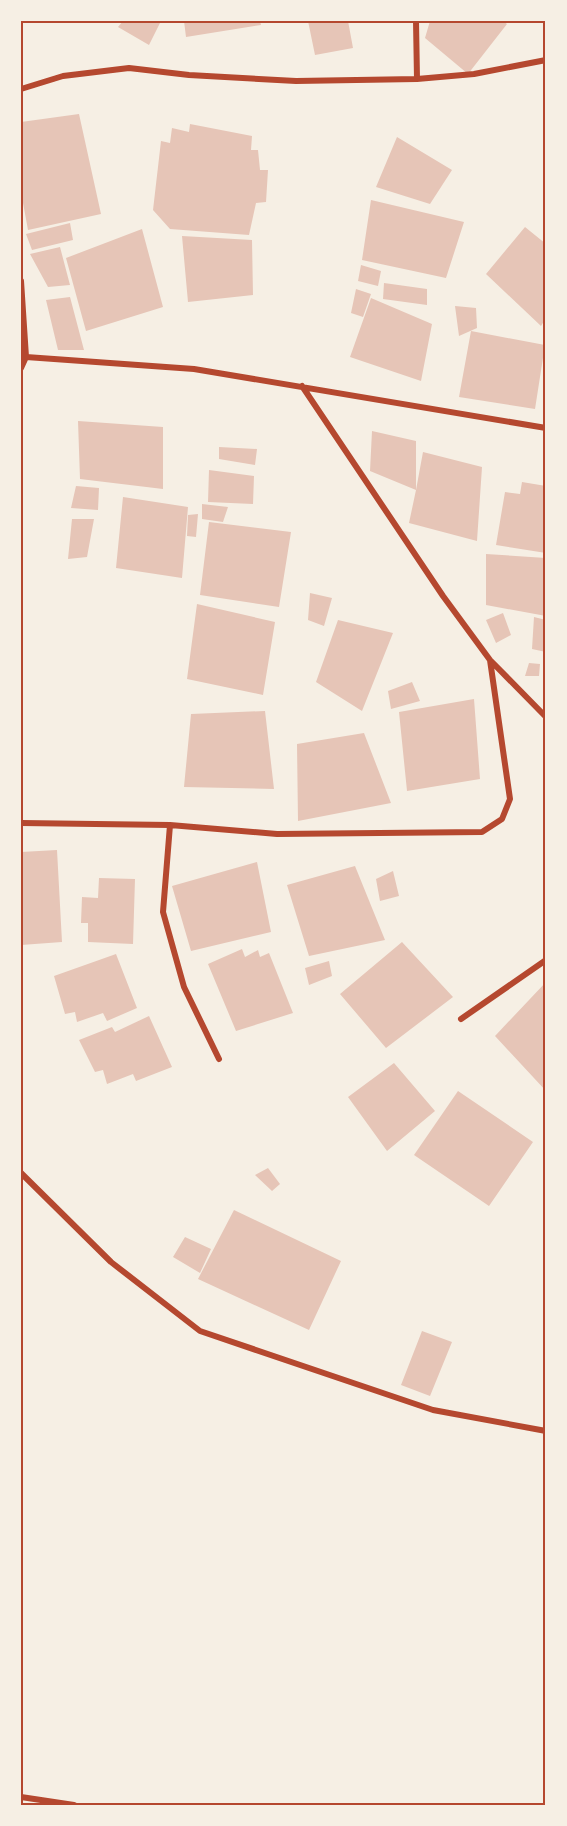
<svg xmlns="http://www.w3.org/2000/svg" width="567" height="1826" viewBox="0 0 567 1826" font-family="'Open Sans',sans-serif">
  <rect width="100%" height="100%" fill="#f6efe4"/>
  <!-- building -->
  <path fill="#e6c5b7" d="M 123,21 L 161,21 L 149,45 L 118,27 Z
    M 184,21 L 260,21 L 261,25 L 186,37 Z
    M 308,21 L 348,21 L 353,48 L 315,55 Z
    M 430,21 L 503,21 L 507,24 L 468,74 L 425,38 Z
    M 79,114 L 101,214 L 28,230 L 21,192 L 21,122 Z
    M 190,124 L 252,136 L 251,150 L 258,150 L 260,170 L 268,170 L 266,202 L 256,203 L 249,235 L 170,229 L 153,210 L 161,141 L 170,143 L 172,128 L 189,132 Z
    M 397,137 L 452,170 L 430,204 L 376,187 Z
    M 371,200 L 464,222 L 446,278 L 362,260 Z
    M 70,223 L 73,240 L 32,250 L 26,234 Z
    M 525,227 L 546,244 L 546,318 L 541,326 L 486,274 Z
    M 142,229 L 163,307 L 86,331 L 66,258 Z
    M 182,236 L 252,240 L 253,295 L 188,302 Z
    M 60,247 L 70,285 L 48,287 L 30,254 Z
    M 361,265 L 381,271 L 378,286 L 358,281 Z
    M 384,283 L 427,289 L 427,305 L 383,299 Z
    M 356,289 L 371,294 L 363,317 L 351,313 Z
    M 70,297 L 84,350 L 58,350 L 46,300 Z
    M 371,298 L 432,324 L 421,381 L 350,357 Z
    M 455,306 L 476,308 L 477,328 L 459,336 Z
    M 471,331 L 545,345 L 535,409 L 459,397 Z
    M 78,421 L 163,427 L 163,489 L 80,479 Z
    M 372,431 L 416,441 L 416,490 L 423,452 L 482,467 L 477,541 L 409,523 L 416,490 L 370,471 Z
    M 219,447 L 257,449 L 255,465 L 219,459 Z
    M 209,470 L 254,476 L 253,504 L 208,502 Z
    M 522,482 L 546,486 L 546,553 L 496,545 L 505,492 L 520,494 Z
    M 76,486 L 99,488 L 98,510 L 71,508 Z
    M 123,497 L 188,507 L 182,578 L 116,568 Z
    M 202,504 L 228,507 L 223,522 L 202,519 Z
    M 198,514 L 196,537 L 187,536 L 188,515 Z
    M 72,519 L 94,519 L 87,557 L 68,559 Z
    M 209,522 L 291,532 L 279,607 L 200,595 Z
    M 486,554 L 546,558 L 546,616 L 486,605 Z
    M 310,593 L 332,598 L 324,626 L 308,620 Z
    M 197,604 L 275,622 L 263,695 L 187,679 Z
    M 503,613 L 511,635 L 496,643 L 486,620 Z
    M 534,617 L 546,620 L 546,652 L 532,649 Z
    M 338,620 L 393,633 L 362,711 L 316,682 Z
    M 529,663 L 540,664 L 539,676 L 525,676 Z
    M 412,682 L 420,701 L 391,709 L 388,691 Z
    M 474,699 L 480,779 L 407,791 L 399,712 Z
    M 265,711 L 274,789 L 184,787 L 191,714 Z
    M 364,733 L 391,803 L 298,821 L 297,744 Z
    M 57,850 L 62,942 L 21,945 L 21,852 Z
    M 257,862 L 271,932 L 191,951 L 172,886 Z
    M 355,866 L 385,940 L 309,956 L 287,885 Z
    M 393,871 L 399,896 L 380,901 L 376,879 Z
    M 99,878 L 135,879 L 133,944 L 88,942 L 88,923 L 81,923 L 82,897 L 98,898 Z
    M 402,942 L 453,997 L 386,1048 L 340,994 Z
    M 242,949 L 245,957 L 258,950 L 260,957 L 269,953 L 293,1013 L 236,1031 L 208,964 Z
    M 116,954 L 137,1008 L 107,1021 L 103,1013 L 77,1022 L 75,1012 L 65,1014 L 54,976 Z
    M 329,961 L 332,976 L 309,985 L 305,968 Z
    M 546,982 L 546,1091 L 495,1036 Z
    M 149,1016 L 172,1067 L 136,1081 L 133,1074 L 107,1084 L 103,1070 L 95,1072 L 79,1040 L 112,1027 L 115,1032 Z
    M 394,1063 L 435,1111 L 387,1151 L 348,1097 Z
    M 458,1091 L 533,1142 L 489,1206 L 414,1155 Z
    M 268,1168 L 280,1184 L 272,1191 L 255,1175 Z
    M 234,1210 L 341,1261 L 309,1330 L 198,1279 Z
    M 185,1237 L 211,1249 L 200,1273 L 173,1257 Z
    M 422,1331 L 452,1342 L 430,1396 L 401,1385 Z"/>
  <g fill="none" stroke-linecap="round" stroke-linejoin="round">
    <!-- minor -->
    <path stroke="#b5482f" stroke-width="6" d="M 416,21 L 417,79
      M 21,89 L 63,76 L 129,68 L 189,75 L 296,81 L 417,79 L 474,74 L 546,60
      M 21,281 L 26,357 L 21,368
      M 26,357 L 194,369 L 546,428
      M 302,386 L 443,596 L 490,660 L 546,717
      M 21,823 L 170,825 L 277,834 L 482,832 L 502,819 L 510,799 L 490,660
      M 170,825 L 163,912 L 184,987 L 219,1059
      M 461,1019 L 546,960
      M 21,1173 L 111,1262 L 200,1331 L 433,1410 L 546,1431
      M 21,1797 L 74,1805"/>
  </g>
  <!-- border -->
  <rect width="567" height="1826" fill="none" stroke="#f6efe4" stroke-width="45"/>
  <rect x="22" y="22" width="522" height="1782" fill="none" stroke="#b5482f" stroke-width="2"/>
</svg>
